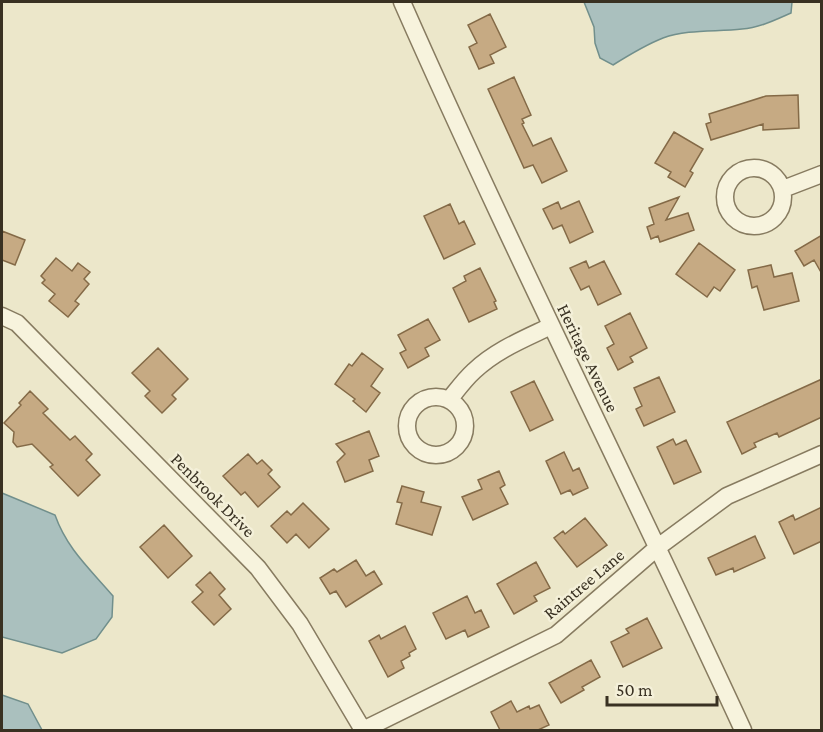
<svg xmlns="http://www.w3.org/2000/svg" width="823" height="732" viewBox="0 0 823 732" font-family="'Crimson Pro',serif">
  <rect width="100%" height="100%" fill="#ece7ca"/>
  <!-- water -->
  <path fill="#aac0be" stroke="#718f8c" stroke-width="1.5" d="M 584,2 L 792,2 L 791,13 C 775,20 759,28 742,29 C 716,32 688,29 663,38 C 645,45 629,55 613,65 L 600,58 L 595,43 L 594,27 Z
    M 2,493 L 55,515 C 67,549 90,569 113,596 L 112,617 L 96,639 L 62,653 L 2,637 Z
    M 2,695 L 28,704 L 42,730 L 2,730 Z"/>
  <!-- building -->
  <path fill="#c6aa83" stroke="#846a47" stroke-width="1.5" d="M 490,14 L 506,47 L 490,55 L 494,63 L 479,69 L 469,47 L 477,43 L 468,25 Z
    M 514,77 L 531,115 L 522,119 L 524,123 L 522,124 L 533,146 L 551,138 L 567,171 L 542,183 L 533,165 L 524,168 L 488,89 Z
    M 798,95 L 799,128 L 763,130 L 763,124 L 711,140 L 706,124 L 711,122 L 709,114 L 766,96 Z
    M 674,132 L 703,149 L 690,171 L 693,173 L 685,187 L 668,177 L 671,172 L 655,163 Z
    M 679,197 L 666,220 L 688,213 L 694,230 L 660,242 L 658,236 L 651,239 L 647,227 L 654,224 L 649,208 Z
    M 579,201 L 593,232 L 570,243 L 562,225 L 553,229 L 543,209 L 558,202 L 561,209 Z
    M 450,204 L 459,224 L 464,221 L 475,244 L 444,259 L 424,216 Z
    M 2,231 L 25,240 L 15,265 L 2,260 Z
    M 822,235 L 822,274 L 814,260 L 804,266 L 795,251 Z
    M 699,243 L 735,270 L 720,291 L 714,287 L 707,297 L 676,274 Z
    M 56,258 L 72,271 L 78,263 L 90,272 L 84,279 L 89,284 L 75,301 L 79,304 L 68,317 L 49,301 L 55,294 L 42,283 L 45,280 L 41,276 Z
    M 586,261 L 589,268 L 604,261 L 621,294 L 598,305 L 589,286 L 581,290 L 570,268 Z
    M 771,265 L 774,277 L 792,273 L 799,301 L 764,310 L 757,286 L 752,288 L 748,270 Z
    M 480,268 L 496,301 L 494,302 L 497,309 L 469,322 L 453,288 L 466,281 L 464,276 Z
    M 630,313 L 647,348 L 630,357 L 633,362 L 618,370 L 607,348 L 614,344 L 605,326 Z
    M 428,319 L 440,340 L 425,348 L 429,356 L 408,368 L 400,353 L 406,350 L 398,335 Z
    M 158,348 L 188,379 L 172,395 L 176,399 L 162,413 L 145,396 L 150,391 L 132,373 Z
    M 362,353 L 383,369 L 371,386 L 380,393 L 366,412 L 353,401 L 355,399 L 335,384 L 349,364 L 352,366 Z
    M 659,377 L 675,412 L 644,426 L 636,409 L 642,406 L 634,388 Z
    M 822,379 L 822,417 L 779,437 L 777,433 L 754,443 L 756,447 L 742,454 L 727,422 Z
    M 534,381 L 553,420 L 530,431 L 511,392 Z
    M 30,391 L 48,409 L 43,413 L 70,440 L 75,436 L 92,454 L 86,460 L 100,475 L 78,496 L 50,467 L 53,465 L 32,444 L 17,447 L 13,442 L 14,432 L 4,423 L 21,405 L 19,403 Z
    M 369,431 L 379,456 L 369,460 L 373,471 L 345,482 L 337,462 L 345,454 L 336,444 Z
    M 673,439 L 676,445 L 686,440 L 701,472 L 674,484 L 657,447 Z
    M 564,452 L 573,471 L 579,468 L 588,488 L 573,495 L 570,490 L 561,494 L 546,461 Z
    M 248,454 L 257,464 L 262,460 L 272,470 L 268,474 L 280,487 L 258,507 L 245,492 L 241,495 L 223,476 Z
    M 499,471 L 505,485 L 500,488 L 508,504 L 473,520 L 462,497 L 482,489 L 478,480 Z
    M 402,486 L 424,492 L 421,502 L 441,507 L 432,535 L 396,524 L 402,503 L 397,502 Z
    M 303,503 L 329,529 L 309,548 L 296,534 L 287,543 L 271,526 L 287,511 L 291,515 Z
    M 822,507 L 822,541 L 794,554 L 779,522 L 793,515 L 795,520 Z
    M 585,518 L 607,545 L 577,567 L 554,538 L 563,531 L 565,534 Z
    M 164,525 L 192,556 L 168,578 L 140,547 Z
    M 755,536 L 765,558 L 734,572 L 733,568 L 716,575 L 708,558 Z
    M 356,560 L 366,576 L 374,571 L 382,584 L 346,607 L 336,591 L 330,594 L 320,578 L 334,569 L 337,572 Z
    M 536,562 L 550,588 L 534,596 L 537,601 L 514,614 L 497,584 Z
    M 210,572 L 225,589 L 219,595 L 231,609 L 214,625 L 192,602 L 203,592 L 196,585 Z
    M 467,596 L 475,613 L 481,610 L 489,627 L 468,637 L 465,630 L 446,639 L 433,613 Z
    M 647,618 L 662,648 L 623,667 L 611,642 L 629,633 L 626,629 Z
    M 405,626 L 416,649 L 409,653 L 410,656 L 401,661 L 404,668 L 388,677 L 369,641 L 379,635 L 381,639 Z
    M 591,660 L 600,677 L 582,687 L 584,690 L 561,703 L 549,683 Z
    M 511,701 L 517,712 L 529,706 L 530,709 L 539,705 L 549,725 L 538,730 L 500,730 L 491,712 Z"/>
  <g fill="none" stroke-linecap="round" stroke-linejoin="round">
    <!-- minor casing -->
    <g stroke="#877b60" stroke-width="19">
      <path id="minor" d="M 402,2 C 510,247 631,487 743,730
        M725 197a29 29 0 1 1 58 0a29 29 0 1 1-58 0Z
        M 783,189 L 822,174
        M 2,316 L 17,323 L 258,568 L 300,624 L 363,730
        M407 426a29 29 0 1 1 58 0a29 29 0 1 1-58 0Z
        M 449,400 C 457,390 465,379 474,371 C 496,350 524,339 551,326
        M 363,730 L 556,635 L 658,547 L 727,496 L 822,454"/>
    </g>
    <!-- minor -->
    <use href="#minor" stroke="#f7f3dd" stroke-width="16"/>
  </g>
  <g text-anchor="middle" stroke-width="5" stroke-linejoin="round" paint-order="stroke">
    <!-- street labels -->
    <g font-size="18" fill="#393122" stroke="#f4f0d9">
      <text transform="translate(588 358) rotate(64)" y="6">Heritage Avenue</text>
      <text transform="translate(213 495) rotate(45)" y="6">Penbrook Drive</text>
      <text transform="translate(584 584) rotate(-40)" y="6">Raintree Lane</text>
    </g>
  </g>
  <!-- border -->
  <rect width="823" height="732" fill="none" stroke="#393122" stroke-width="6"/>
  <!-- scale -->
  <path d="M607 696v9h110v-9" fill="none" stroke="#393122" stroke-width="3"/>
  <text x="616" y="696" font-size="18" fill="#393122" stroke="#f4f0d9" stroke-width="4.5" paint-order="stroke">50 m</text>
</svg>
